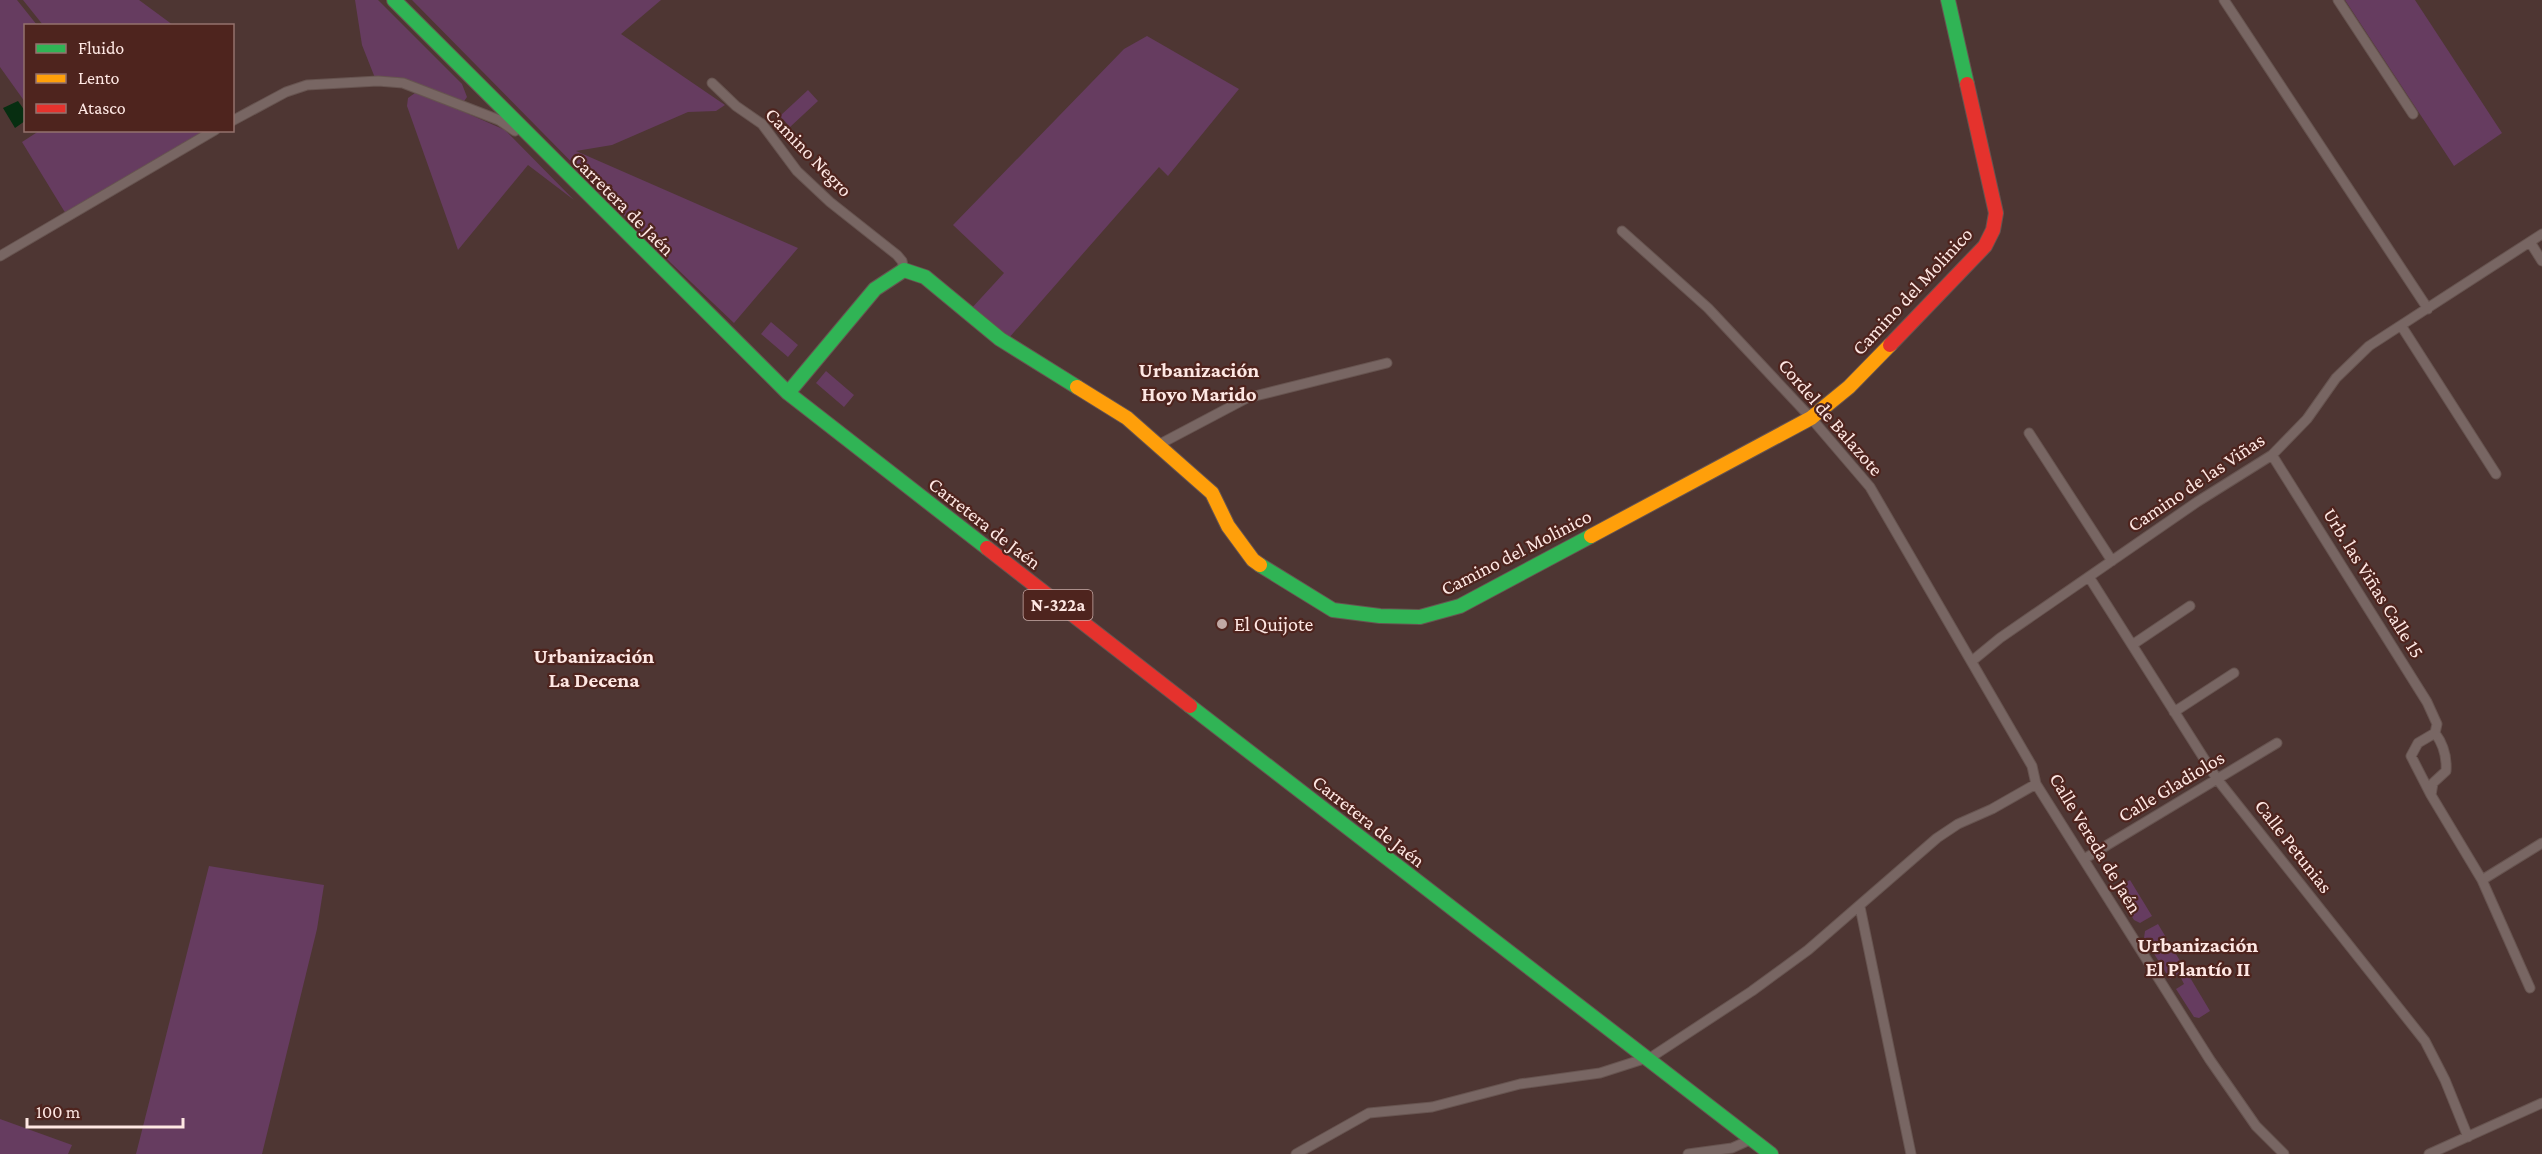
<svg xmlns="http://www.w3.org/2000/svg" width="2542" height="1154" viewBox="0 0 2542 1154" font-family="'Crimson Pro',serif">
  <rect width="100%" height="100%" fill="#4e3633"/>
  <!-- green -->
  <path fill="#663c60" d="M 0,0 L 17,0 L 37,25 L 26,26 L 25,102 L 0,67 Z
    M 23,0 L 139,0 L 173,25 L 43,25 Z
    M 355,0 L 378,0 L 462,84 L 467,97 L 462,104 L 375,78 L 362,45 Z
    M 412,0 L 661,0 L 621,34 L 725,105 L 716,111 L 688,112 L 612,145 L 576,151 L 798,248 L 734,323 L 671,263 Z
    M 2345,0 L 2415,0 L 2502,133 L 2454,166 Z
    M 1147,36 L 1239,89 L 1168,176 L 1159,167 L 1008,339 L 970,310 L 1004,273 L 953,225 L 1124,49 Z
    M 808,90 L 818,101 L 790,127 L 780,116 Z
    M 415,93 L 421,93 L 505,130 L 574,200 L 528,165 L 458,250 L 407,106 L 408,98 Z
    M 39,131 L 210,131 L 66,214 L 22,142 Z
    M 771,322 L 798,345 L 788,357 L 761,334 Z
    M 826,371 L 854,395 L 844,407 L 816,383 Z
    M 209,866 L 324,885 L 317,929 L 262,1154 L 136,1154 Z
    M 2130,880 L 2152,916 L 2140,923 L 2134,920 L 2115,889 Z
    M 2158,924 L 2210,1011 L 2199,1018 L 2194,1017 L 2176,989 L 2184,984 L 2179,974 L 2170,979 L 2144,938 L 2145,931 Z
    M 0,1119 L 72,1145 L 68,1154 L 0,1154 Z"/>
  <!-- water -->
  <path fill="#072e11" d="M 18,101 L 25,111 L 25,121 L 15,128 L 3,108 Z"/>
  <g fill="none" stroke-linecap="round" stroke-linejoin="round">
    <!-- street casing -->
    <g stroke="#675450" stroke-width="11">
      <path id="street" d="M 2224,0 L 2428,309
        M 2338,0 L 2413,114
        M 712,83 L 736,106 L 762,124 L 797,171 L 830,202 L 897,255 L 902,261 L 904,270
        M 232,121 L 286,92 L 307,85 L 378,81 L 403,83 L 499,120 L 515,131
        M 1622,231 L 1708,308 L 1811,418 L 1870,487 L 2032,766 L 2036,784 L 2210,1060 L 2256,1126 L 2284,1154
        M 2530,242 L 2542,261
        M 0,256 L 215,130
        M 2402,327 L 2496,474
        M 2029,433 L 2112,561
        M 1158,445 L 1247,398 L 1387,363
        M 2272,455 L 2427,702 L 2437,724 L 2435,733 C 2444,745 2447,757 2446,771 L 2433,783 L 2431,795 L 2482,880 L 2530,988
        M 2089,577 L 2217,779 L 2425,1041 L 2445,1080 L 2468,1137
        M 2132,645 L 2190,606
        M 1972,661 L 2000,638 L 2197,502 L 2272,455 L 2307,419 L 2336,378 L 2369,346 L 2542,234
        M 2174,712 L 2234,673
        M 2431,795 L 2411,756 L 2418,743 L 2435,733
        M 2084,859 L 2277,743
        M 2482,880 L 2542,843
        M 1860,907 L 1911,1154
        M 1296,1154 L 1369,1113 L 1432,1107 L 1520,1084 L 1600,1073 L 1653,1056 L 1752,991 L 1808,950 L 1937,838 L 1958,824 L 1992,809 L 2036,784
        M 1688,1154 L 1732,1148 L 1752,1139
        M 2429,1154 L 2542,1103"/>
    </g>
    <!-- fast casing -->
    <g stroke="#675450" stroke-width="16">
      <path id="fast" d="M 394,0 L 788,393 L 987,548
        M 1948,0 L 1967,84
        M 788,393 L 875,289 L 904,270 L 925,277 L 1000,339 L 1077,387
        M 1260,565 L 1333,610 L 1380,616 L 1420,617 L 1460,606 L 1591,536
        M 1190,706 L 1771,1154"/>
    </g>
    <!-- slow casing -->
    <g stroke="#675450" stroke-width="16">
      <path id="slow" d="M 1077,387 L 1127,418 L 1212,493 L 1228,526 L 1253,560 L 1260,565
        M 1591,536 L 1811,418 L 1849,387 L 1890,345"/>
    </g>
    <!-- jam casing -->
    <g stroke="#675450" stroke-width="16">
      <path id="jam" d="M 1890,345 L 1985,246 L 1993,230 L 1996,213 L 1967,84
        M 987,548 L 1190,706"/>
    </g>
    <!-- street -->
    <use href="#street" stroke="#786663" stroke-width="9"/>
    <!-- fast -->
    <use href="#fast" stroke="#30b455" stroke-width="14"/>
    <!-- slow -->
    <use href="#slow" stroke="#ff9f0a" stroke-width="14"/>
    <!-- jam -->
    <use href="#jam" stroke="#e5322d" stroke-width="14"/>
  </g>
  <!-- markers -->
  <circle fill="#c0a9a5" stroke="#4e241e" stroke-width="2" cx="1222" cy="624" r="6"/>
  <g text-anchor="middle" stroke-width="4.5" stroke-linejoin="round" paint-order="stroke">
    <!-- shield labels -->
    <rect fill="#4e241e" stroke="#c9aca8" stroke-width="1.5" x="1023.5" y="590" width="69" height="30" rx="4.5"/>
    <g font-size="18" font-weight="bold" fill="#fee7e3">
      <text x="1058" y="611">N-322a</text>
    </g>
    <!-- street labels -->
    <g font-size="20" fill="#fee7e3" stroke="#4e241e">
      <text transform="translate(809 152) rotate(46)" y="7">Camino Negro</text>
      <text transform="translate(623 204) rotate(45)" y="7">Carretera de Jaén</text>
      <text transform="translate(1912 291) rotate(-47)" y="7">Camino del Molinico</text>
      <text transform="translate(1831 417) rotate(49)" y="7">Cordel de Balazote</text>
      <text transform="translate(2196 482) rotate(-34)" y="7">Camino de las Viñas</text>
      <text transform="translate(985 523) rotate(38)" y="7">Carretera de Jaén</text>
      <text transform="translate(1516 552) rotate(-27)" y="7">Camino del Molinico</text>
      <text transform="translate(2374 583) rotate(58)" y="7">Urb. las Viñas Calle 15</text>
      <text transform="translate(2171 786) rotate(-31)" y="7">Calle Gladiolos</text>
      <text transform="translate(1369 821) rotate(38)" y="7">Carretera de Jaén</text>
      <text transform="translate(2096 843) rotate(59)" y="7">Calle Vereda de Jaén</text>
      <text transform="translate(2294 846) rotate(52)" y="7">Calle Petunias</text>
    </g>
    <!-- poi labels -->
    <g font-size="20" fill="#fee7e3" stroke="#4e241e" text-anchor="start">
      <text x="1234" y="631">El Quijote</text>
    </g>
    <!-- neighbourhood labels -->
    <g font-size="21" font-weight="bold" fill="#fee7e3" stroke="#4e241e">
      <text x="1199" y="377">Urbanización<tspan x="1199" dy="24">Hoyo Marido</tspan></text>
      <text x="594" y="663">Urbanización<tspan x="594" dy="24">La Decena</tspan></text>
      <text x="2198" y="952">Urbanización<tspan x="2198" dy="24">El Plantío II</tspan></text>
    </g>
  </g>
  <!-- legend -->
  <rect x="24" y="24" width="210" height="108" fill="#4e241e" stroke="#94726d" stroke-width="1.5"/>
  <rect x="36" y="44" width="30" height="9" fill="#30b455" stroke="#94726d" stroke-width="1.5"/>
  <text x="78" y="54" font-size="18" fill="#fee7e3">Fluido</text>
  <rect x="36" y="74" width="30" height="9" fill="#ff9f0a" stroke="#94726d" stroke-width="1.5"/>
  <text x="78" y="84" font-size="18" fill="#fee7e3">Lento</text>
  <rect x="36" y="104" width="30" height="9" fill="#e5322d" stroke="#94726d" stroke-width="1.5"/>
  <text x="78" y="114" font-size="18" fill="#fee7e3">Atasco</text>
  <!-- scale -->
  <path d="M27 1118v9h156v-9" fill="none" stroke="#fee7e3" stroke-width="3"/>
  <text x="36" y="1118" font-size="18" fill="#fee7e3" stroke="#4e241e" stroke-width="4.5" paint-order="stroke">100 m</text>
</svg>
